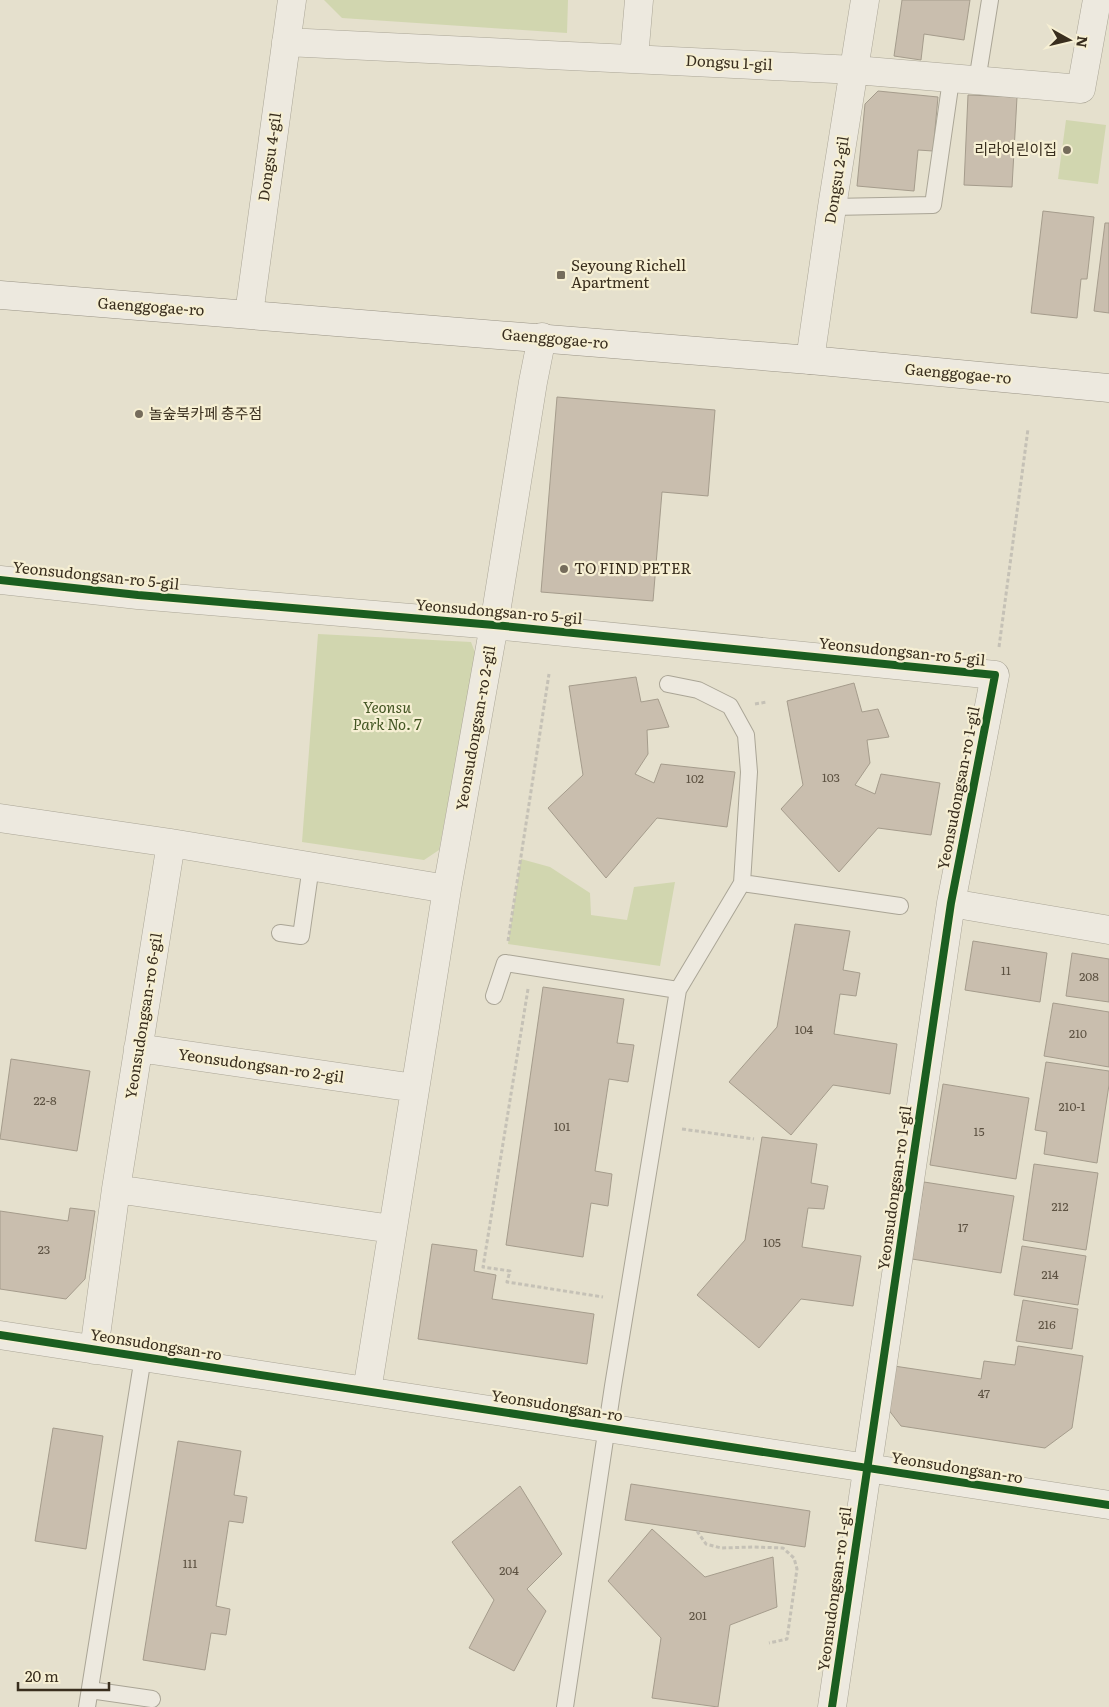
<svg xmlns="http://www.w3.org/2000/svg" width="1109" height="1707" viewBox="0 0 1109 1707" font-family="Literata,'Noto Sans KR',serif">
  <rect width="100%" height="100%" fill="#e5e0cd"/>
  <!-- green -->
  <path fill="#d1d6af" d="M 324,0 L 568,0 L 567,33 L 342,18 Z
    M 1066,120 L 1106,125 L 1098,184 L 1058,179 Z
    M 318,634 L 471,642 L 476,655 L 439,850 L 424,860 L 302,842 Z
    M 521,859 L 550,867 L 590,893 L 591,915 L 627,920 L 634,887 L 675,882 L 660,966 L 508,944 Z"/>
  <!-- building -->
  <path fill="#c9beae" stroke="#a59c8c" d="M 902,0 L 970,0 L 964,40 L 924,34 L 921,60 L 894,56 Z
    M 878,91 L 938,97 L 933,151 L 918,150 L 914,191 L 857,186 L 865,104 Z
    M 968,95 L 1017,97 L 1012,187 L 964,185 Z
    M 1043,211 L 1094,217 L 1087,279 L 1081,279 L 1077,318 L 1031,313 Z
    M 1105,223 L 1109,223 L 1109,313 L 1094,311 Z
    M 557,397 L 715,410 L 708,496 L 662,492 L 653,601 L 541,592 Z
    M 636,677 L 641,702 L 658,699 L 669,727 L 647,730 L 648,754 L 635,774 L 654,783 L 661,764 L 735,772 L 727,827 L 657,818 L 606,878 L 548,808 L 583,775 L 569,686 Z
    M 854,683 L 862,712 L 878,709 L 889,737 L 867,740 L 870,763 L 855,785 L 875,794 L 881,774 L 940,783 L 931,835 L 878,828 L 839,872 L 781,809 L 803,785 L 787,701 Z
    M 795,924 L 850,931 L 843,970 L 860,973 L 856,996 L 840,994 L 834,1034 L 897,1044 L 890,1094 L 833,1085 L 791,1135 L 729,1082 L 777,1027 Z
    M 973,941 L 1047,953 L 1040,1002 L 965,990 Z
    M 1072,953 L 1109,959 L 1109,1002 L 1066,996 Z
    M 543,987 L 624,999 L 617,1043 L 634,1045 L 628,1082 L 609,1079 L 595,1171 L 612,1174 L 608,1206 L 591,1203 L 583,1257 L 506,1245 Z
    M 1053,1003 L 1109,1012 L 1109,1067 L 1044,1056 Z
    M 11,1059 L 90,1071 L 77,1151 L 0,1139 Z
    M 1046,1062 L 1109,1071 L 1109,1085 L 1097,1163 L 1044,1154 L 1047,1132 L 1035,1130 Z
    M 943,1084 L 1029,1098 L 1016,1179 L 930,1165 Z
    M 762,1137 L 817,1144 L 811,1183 L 828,1186 L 824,1209 L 808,1208 L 802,1247 L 861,1256 L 853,1306 L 801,1299 L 759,1348 L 697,1295 L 745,1240 Z
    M 1034,1164 L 1098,1173 L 1086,1250 L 1023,1240 Z
    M 924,1182 L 1014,1196 L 1001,1273 L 912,1259 Z
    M 70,1208 L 95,1211 L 85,1279 L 66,1299 L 0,1289 L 0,1211 L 68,1221 Z
    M 432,1244 L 477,1250 L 474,1271 L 496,1275 L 492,1299 L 594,1314 L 587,1364 L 418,1339 Z
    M 1022,1246 L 1086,1256 L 1078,1305 L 1014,1295 Z
    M 1023,1300 L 1078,1309 L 1072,1349 L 1016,1341 Z
    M 1018,1346 L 1083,1356 L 1072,1428 L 1045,1448 L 901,1426 L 888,1409 L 894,1366 L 981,1379 L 984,1361 L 1015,1365 Z
    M 53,1428 L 103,1436 L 86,1549 L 35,1541 Z
    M 178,1441 L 241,1451 L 234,1495 L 247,1497 L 243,1523 L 229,1521 L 216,1606 L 230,1609 L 226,1635 L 211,1633 L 205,1670 L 143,1660 Z
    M 631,1484 L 810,1511 L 805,1547 L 625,1520 Z
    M 520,1486 L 562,1554 L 527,1589 L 546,1611 L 514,1671 L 469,1648 L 494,1600 L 452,1542 Z
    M 652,1529 L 705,1577 L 773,1557 L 777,1607 L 730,1625 L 718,1707 L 652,1698 L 661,1638 L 608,1581 Z"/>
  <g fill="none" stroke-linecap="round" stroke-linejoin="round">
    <!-- lane casing -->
    <g stroke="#aaa596" stroke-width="18">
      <path id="lane" d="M 977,81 L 990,0
        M 832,207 L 933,205 L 951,80
        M 668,684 L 698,690 L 730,706 L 746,735 L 749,772 L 742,883 L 678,990
        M 742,883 L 900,906
        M 280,933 L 301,936 L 311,866
        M 494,996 L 505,963 L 678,990 L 613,1386 L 565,1707
        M 90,1690 L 152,1699
        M 87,1707 L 143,1357"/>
    </g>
    <!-- street casing -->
    <g stroke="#aaa596" stroke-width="29">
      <path id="street" d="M 286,42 L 855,70 L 1081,89 L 1097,0
        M 634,58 L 639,0
        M 249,314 L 292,0
        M 810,360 L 832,207 L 865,0
        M 0,580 L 138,595 L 494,625 L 995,675 L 951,903 L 832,1707
        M 0,818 L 171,843 L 447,889
        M 951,903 L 1109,930
        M 138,1048 L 415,1088
        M 116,1189 L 392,1229
        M 0,1335 L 1109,1505
        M 94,1350 L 116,1189 L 171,843
        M 367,1391 L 447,889 L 494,625 L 533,382 L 542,337"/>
    </g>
    <!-- secondary casing -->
    <g stroke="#9a9486" stroke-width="29">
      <path id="secondary" d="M 0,295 L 810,360 L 1109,388"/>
    </g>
    <!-- path -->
    <path stroke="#c5c1b6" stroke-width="3" stroke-dasharray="4 2.5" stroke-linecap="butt" d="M 999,647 L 1028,429
      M 755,704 L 767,702
      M 508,941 L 549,674
      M 528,989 L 483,1267 L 510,1271 L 507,1282 L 603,1297
      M 682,1129 L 754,1139
      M 697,1531 L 706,1544 L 721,1548 L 754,1547 L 783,1548 L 794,1558 L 797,1569 L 787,1639 L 769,1643"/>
    <!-- lane -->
    <use href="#lane" stroke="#ede9df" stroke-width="16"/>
    <!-- street -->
    <use href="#street" stroke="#ede9df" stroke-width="28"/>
    <!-- secondary -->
    <use href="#secondary" stroke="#ede9df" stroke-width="28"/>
    <!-- cycleway casing -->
    <g stroke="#f6efd3" stroke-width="11">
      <path id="cycleway" d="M 0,580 L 138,595 L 494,625 L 995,675 L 951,903 L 832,1707
        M 0,1335 L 1109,1505"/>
    </g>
    <!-- cycleway -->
    <use href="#cycleway" stroke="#1b5e20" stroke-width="8"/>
  </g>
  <!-- markers -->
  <g fill="#756c5b" stroke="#f6efd3" stroke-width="2">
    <circle cx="1067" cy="150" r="5"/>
    <rect x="556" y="270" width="10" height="10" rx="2.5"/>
    <circle cx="139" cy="414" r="5"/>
    <circle cx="564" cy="569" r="5"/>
  </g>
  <g text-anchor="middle" stroke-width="4.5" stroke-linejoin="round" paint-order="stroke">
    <!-- number labels -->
    <g font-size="12" fill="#5d5242">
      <text x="831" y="782">103</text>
      <text x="695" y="783">102</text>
      <text x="1006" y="975">11</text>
      <text x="1089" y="981">208</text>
      <text x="804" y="1034">104</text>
      <text x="1078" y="1038">210</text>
      <text x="45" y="1105">22-8</text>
      <text x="1072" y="1111">210-1</text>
      <text x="562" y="1131">101</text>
      <text x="979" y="1136">15</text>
      <text x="1060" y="1211">212</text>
      <text x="963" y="1232">17</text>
      <text x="772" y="1247">105</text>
      <text x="44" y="1254">23</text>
      <text x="1050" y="1279">214</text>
      <text x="1047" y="1329">216</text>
      <text x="984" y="1398">47</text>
      <text x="190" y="1568">111</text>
      <text x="509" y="1575">204</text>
      <text x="698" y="1620">201</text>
    </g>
    <!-- street labels -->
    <g font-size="15" fill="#392e1e" stroke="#f6efd3">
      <text transform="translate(729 63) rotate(3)" y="5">Dongsu 1-gil</text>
      <text transform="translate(270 157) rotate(-82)" y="5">Dongsu 4-gil</text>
      <text transform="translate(837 180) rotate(-81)" y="5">Dongsu 2-gil</text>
      <text transform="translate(151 307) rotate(4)" y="5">Gaenggogae-ro</text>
      <text transform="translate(555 339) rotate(5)" y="5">Gaenggogae-ro</text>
      <text transform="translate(958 374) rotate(5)" y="5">Gaenggogae-ro</text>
      <text transform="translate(96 576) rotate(6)" y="5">Yeonsudongsan-ro 5-gil</text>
      <text transform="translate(499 612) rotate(5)" y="5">Yeonsudongsan-ro 5-gil</text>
      <text transform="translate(902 652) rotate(6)" y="5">Yeonsudongsan-ro 5-gil</text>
      <text transform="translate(476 728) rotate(-80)" y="5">Yeonsudongsan-ro 2-gil</text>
      <text transform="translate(959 788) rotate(-79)" y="5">Yeonsudongsan-ro 1-gil</text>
      <text transform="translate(144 1016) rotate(-81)" y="5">Yeonsudongsan-ro 6-gil</text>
      <text transform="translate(261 1066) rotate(8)" y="5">Yeonsudongsan-ro 2-gil</text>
      <text transform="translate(895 1188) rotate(-82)" y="5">Yeonsudongsan-ro 1-gil</text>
      <text transform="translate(156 1345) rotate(9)" y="5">Yeonsudongsan-ro</text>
      <text transform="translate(557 1406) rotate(9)" y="5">Yeonsudongsan-ro</text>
      <text transform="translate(957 1468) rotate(9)" y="5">Yeonsudongsan-ro</text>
      <text transform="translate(835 1589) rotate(-82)" y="5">Yeonsudongsan-ro 1-gil</text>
    </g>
    <!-- poi labels -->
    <g font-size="15" fill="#392e1e" stroke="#f6efd3" text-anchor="start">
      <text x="1057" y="155" text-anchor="end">리라어린이집</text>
      <text x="571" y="271">Seyoung Richell<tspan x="571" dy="17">Apartment</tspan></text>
      <text x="149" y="419">놀숲북카페 충주점</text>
      <text x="574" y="574">TO FIND PETER</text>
    </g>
    <!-- park labels -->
    <g font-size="15" font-style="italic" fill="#445624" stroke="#f6efd3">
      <text x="387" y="713">Yeonsu<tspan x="387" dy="17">Park No. 7</tspan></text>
    </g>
  </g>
  <!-- north arrow -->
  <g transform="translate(1069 40) rotate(98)" stroke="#f6efd3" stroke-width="4" paint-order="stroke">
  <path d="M0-4L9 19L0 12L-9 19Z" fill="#392e1e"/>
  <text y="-8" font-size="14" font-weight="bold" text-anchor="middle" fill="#392e1e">N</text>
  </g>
  <!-- scale -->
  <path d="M18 1682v8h91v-8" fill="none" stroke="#392e1e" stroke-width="2.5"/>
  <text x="25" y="1682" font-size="15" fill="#392e1e" stroke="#f6efd3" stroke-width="4" paint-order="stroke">20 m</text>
</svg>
